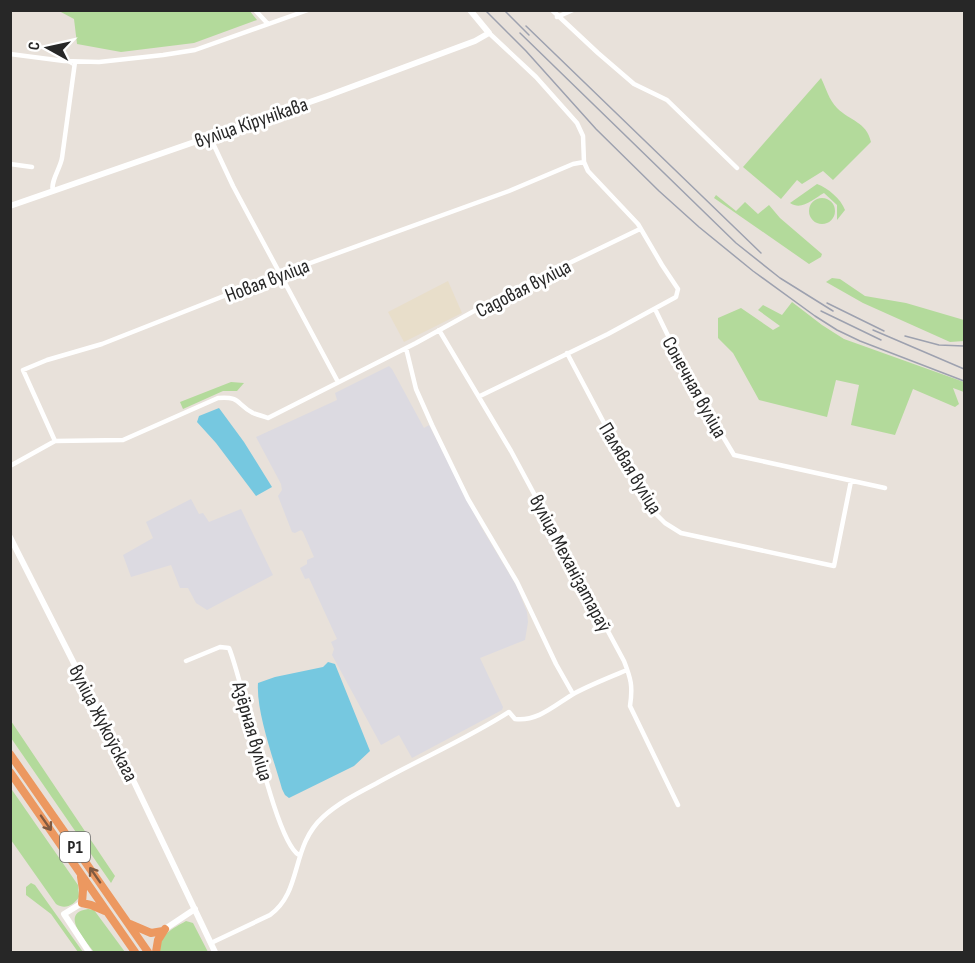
<svg xmlns="http://www.w3.org/2000/svg" width="975" height="963" viewBox="0 0 975 963" font-family="'Sofia Sans Condensed',sans-serif">
  <rect width="100%" height="100%" fill="#e8e1da"/>
  <!-- industrial -->
  <path fill="#dcdae1" d="M 389,366 L 392,369 L 424,428 L 429,425 L 480,525 L 516,585 L 527,612 L 528,622 L 525,640 L 480,658 L 503,707 L 502,710 L 412,758 L 399,735 L 381,745 L 332,655 L 334,649 L 331,642 L 337,639 L 309,578 L 305,579 L 300,568 L 307,564 L 307,560 L 314,557 L 303,532 L 301,530 L 295,533 L 292,532 L 278,496 L 282,490 L 281,484 L 256,437 L 337,400 L 335,393 Z
    M 191,499 L 199,514 L 203,513 L 209,522 L 241,509 L 273,575 L 207,610 L 196,603 L 188,588 L 180,588 L 171,565 L 131,577 L 123,555 L 153,538 L 146,522 Z"/>
  <!-- education -->
  <path fill="#e8deca" d="M 448,281 L 462,313 L 404,342 L 388,312 Z"/>
  <!-- green -->
  <path fill="#b3da9b" d="M 249,10 L 257,20 L 194,43 L 121,52 L 77,44 L 74,19 L 59,11 Z
    M 821,78 C 826,88 829,100 837,108 C 851,122 866,121 871,142 L 833,180 L 823,171 L 802,184 L 797,180 L 781,199 L 743,167 Z
    M 817,184 C 828,188 841,199 845,210 L 837,220 L 837,205 L 824,193 C 813,199 802,211 790,203 Z
    M 716,195 L 736,211 L 745,202 L 758,214 L 769,205 L 780,218 L 822,254 L 821,257 L 809,264 L 714,198 Z
    M809 211a13 13 0 1 1 26 0a13 13 0 1 1-26 0Z
    M 832,278 L 840,279 L 865,296 L 906,303 L 964,320 L 964,341 L 950,342 L 863,303 L 826,282 Z
    M 792,302 L 822,325 L 844,339 L 964,382 L 964,392 L 953,388 L 959,404 L 955,407 L 913,389 L 895,435 L 851,425 L 859,385 L 836,380 L 827,417 L 759,400 L 733,353 L 718,338 L 718,318 L 741,308 L 773,330 L 780,326 L 758,310 L 763,305 L 782,315 Z
    M 231,382 L 244,383 L 237,391 L 223,391 L 183,409 L 180,402 Z
    M 11,721 L 115,876 L 111,883 L 11,738 Z
    M 10,787 L 78,885 L 79,897 C 74,905 65,910 56,904 L 11,840 Z
    M 31,883 L 35,885 L 83,952 L 78,952 L 51,914 L 26,895 L 26,887 Z
    M 88,909 L 94,910 L 125,952 L 94,952 C 85,940 59,913 88,909 Z
    M 186,921 L 193,923 L 208,952 L 160,952 C 158,935 172,929 186,921 Z"/>
  <!-- water -->
  <path fill="#76c8e0" d="M 219,408 L 244,442 L 272,487 L 256,496 L 216,443 L 197,422 L 199,416 Z
    M 328,662 L 335,664 L 370,751 L 354,766 L 289,798 L 285,795 L 282,789 C 274,760 256,712 258,683 L 275,677 L 323,667 Z"/>
  <g fill="none" stroke-linecap="round" stroke-linejoin="round">
    <!-- street -->
    <path stroke="#fff" stroke-width="4.5" d="M 255,10 L 268,24
      M 552,10 L 598,53 L 634,84 L 667,100 L 737,168
      M 557,17 L 573,10
      M 10,54 L 64,61 L 99,62 L 163,55 L 195,50 L 308,10
      M 210,137 L 233,186 L 338,382
      M 10,164 L 32,167
      M 53,191 C 50,182 60,169 62,158 L 75,62
      M 655,309 L 692,385 L 734,455 L 885,488
      M 439,330 L 511,451 L 624,661 C 631,679 633,686 630,706 L 678,805
      M 406,348 L 416,389 L 432,425 L 468,499 L 517,582 L 556,664 L 573,694
      M 567,353 L 639,489 L 656,514 L 665,523 L 681,533 L 834,566 L 851,481
      M 480,396 L 608,334 L 676,297 L 678,289 L 662,265 L 638,224 L 588,171 L 584,162 L 583,136 L 577,123 L 536,77 L 489,33
      M 55,441 L 23,370 L 47,360 L 102,344 L 280,274 L 509,191 L 573,164 L 584,162
      M 10,466 L 55,441 L 123,440 L 218,398 C 241,396 236,404 253,413 C 258,415 263,416 268,418 L 416,343 L 505,294 L 640,229
      M 186,661 L 220,647 L 229,648 C 244,683 274,841 299,855
      M 211,943 L 270,915 C 303,891 290,847 323,817 C 338,803 358,793 377,783 C 420,759 467,739 509,712 L 515,719 C 538,722 556,704 575,693 C 592,684 610,677 627,670"/>
    <!-- secondary -->
    <path stroke="#fff" stroke-width="6" d="M 10,206 L 327,96 L 475,41 L 489,33 L 470,10
      M 10,537 L 135,784 L 215,952
      M 82,903 L 64,914 L 89,952
      M 165,929 L 195,909"/>
    <!-- highway -->
    <path stroke="#ec9860" stroke-width="8" d="M 10,754 L 148,952
      M 10,772 L 135,952
      M 81,877 L 83,890 L 82,903 L 91,905 L 105,911
      M 130,924 L 151,933 L 163,931
      M 156,952 L 158,940 L 165,929"/>
    <!-- rail -->
    <path stroke="#9da1af" stroke-width="1.5" d="M 485,10 L 526,51 L 596,129 L 659,191 L 699,227 L 753,271 L 815,316 L 837,330 L 860,341 L 964,381
      M 504,10 L 529,35
      M 526,26 L 761,253
      M 520,33 L 736,243 L 780,278 L 833,311
      M 827,303 L 884,331
      M 821,311 L 881,340
      M 873,330 L 964,369
      M 905,336 L 939,345 L 964,346"/>
  </g>
  <!-- one-way arrows -->
  <defs><path id="oneway-shaft" d="M-6 0H5M1.5-3L5.5 0L1.5 3" fill="none" stroke-width="1.6" stroke-linecap="round" stroke-linejoin="round" transform="scale(1.5)"/></defs>
  <g stroke="#805a41">
    <use href="#oneway-shaft" transform="translate(46 823) rotate(55)"/>
    <use href="#oneway-shaft" transform="translate(95 875) rotate(-125)"/>
  </g>
  <g text-anchor="middle" stroke-width="6" stroke-linejoin="round" paint-order="stroke">
    <!-- shield labels -->
    <rect fill="#fff" stroke="#686868" stroke-width="1.5" x="60" y="832" width="30" height="30" rx="4.5"/>
    <g font-size="18" font-weight="bold" fill="#272727">
      <text x="75" y="853">Р1</text>
    </g>
    <!-- street labels -->
    <g font-size="20" fill="#272727" stroke="#fff">
      <text transform="translate(251 122) rotate(-19)" y="7">вуліца Кірунікава</text>
      <text transform="translate(267 280) rotate(-21)" y="7">Новая вуліца</text>
      <text transform="translate(523 288) rotate(-27)" y="7">Садовая вуліца</text>
      <text transform="translate(695 387) rotate(61)" y="7">Сонечная вуліца</text>
      <text transform="translate(631 468) rotate(59)" y="7">Палявая вуліца</text>
      <text transform="translate(571 563) rotate(62)" y="7">вуліца Механізатараў</text>
      <text transform="translate(104 723) rotate(63)" y="7">вуліца Жукоўскага</text>
      <text transform="translate(253 731) rotate(74)" y="7">Азёрная вуліца</text>
    </g>
  </g>
  <!-- border -->
  <rect width="975" height="963" fill="none" stroke="#272727" stroke-width="24"/>
  <!-- north arrow -->
  <g transform="translate(48 48) rotate(278)" stroke="#ffffff" stroke-width="4.5" paint-order="stroke">
  <path d="M0-4.5L10 22L0 15L-10 22Z" fill="#272727"/>
  <text y="-9" font-size="16" font-weight="bold" text-anchor="middle" fill="#272727">С</text>
  </g>
</svg>
